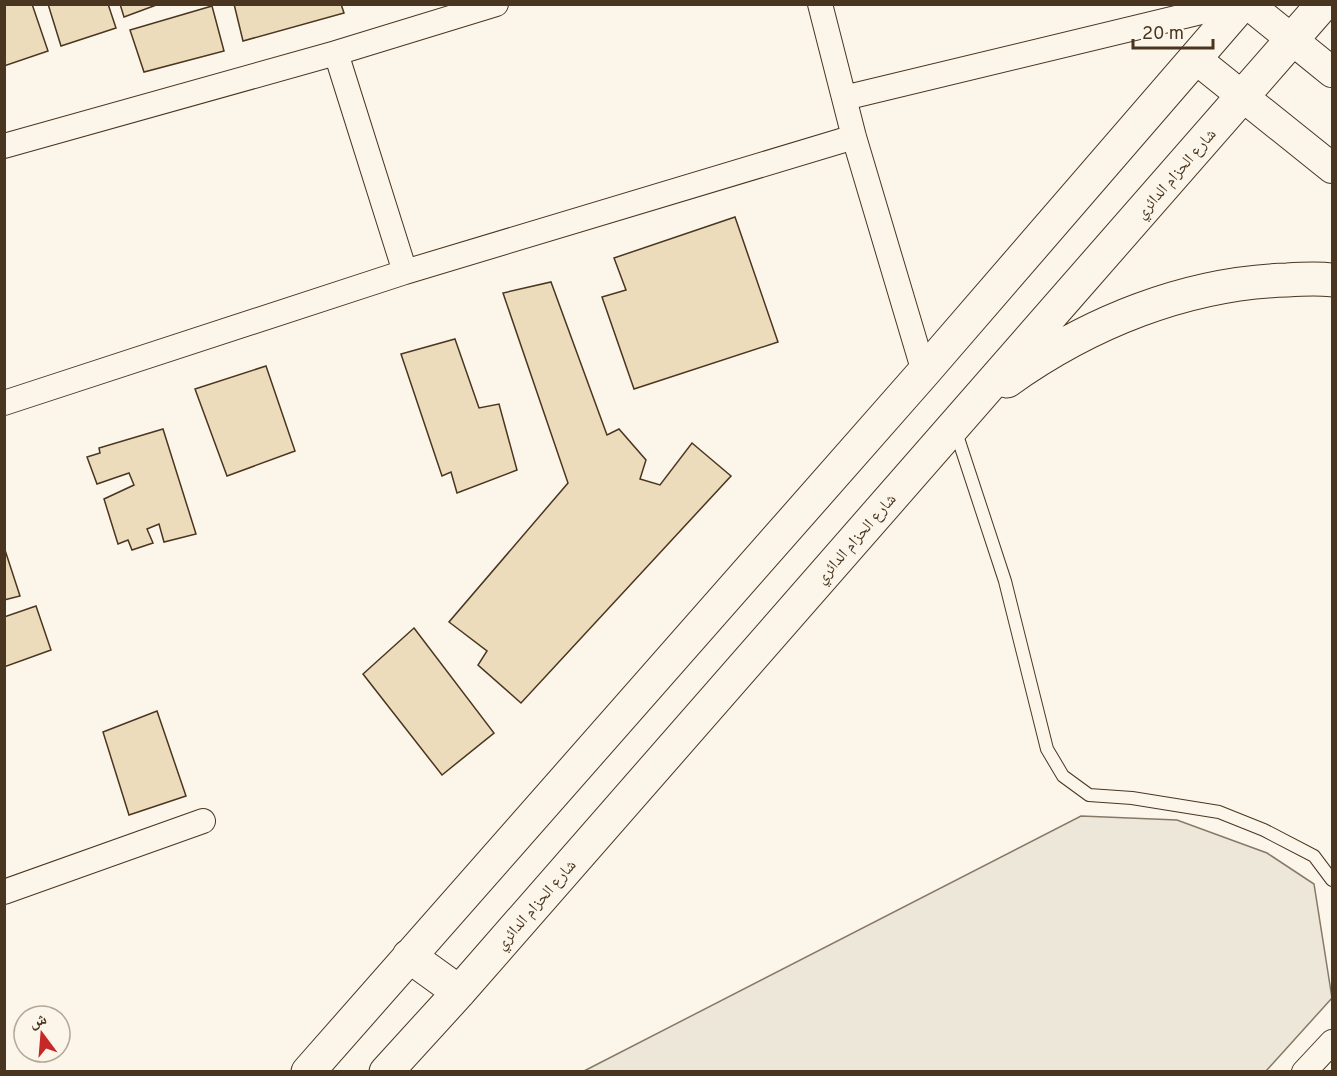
<svg xmlns="http://www.w3.org/2000/svg" width="1337" height="1076" viewBox="0 0 1337 1076" font-family="Overpass,'Noto Naskh Arabic',sans-serif">
  <rect width="100%" height="100%" fill="#fbf6e9"/>
  <!-- parking -->
  <path fill="#ede7d9" stroke="#887966" stroke-width="1.5" d="M 1081,816 L 1177,820 L 1267,853 L 1314,884 L 1332,998 L 1266,1071 L 584,1071 Z"/>
  <!-- building -->
  <path fill="#ecdcbc" stroke="#4a3520" stroke-width="1.5" d="M 4,4 L 32,4 L 48,51 L 4,66 Z
    M 48,4 L 108,4 L 116,28 L 61,46 Z
    M 120,4 L 159,4 L 124,17 Z
    M 234,4 L 341,4 L 344,13 L 243,41 Z
    M 212,6 L 224,51 L 144,72 L 130,30 Z
    M 735,217 L 778,342 L 634,389 L 602,297 L 626,290 L 614,258 Z
    M 551,282 L 607,435 L 619,429 L 646,460 L 640,479 L 660,485 L 692,443 L 731,476 L 521,703 L 478,665 L 487,651 L 449,622 L 568,483 L 503,293 Z
    M 455,339 L 479,408 L 499,404 L 517,470 L 457,493 L 451,472 L 442,476 L 401,354 Z
    M 266,366 L 295,451 L 227,476 L 195,389 Z
    M 163,429 L 196,534 L 164,542 L 159,524 L 147,529 L 153,543 L 132,550 L 128,540 L 118,544 L 104,499 L 134,485 L 129,473 L 97,484 L 87,457 L 100,453 L 99,448 Z
    M 4,547 L 20,596 L 4,600 Z
    M 36,606 L 51,650 L 4,667 L 4,617 Z
    M 414,628 L 494,733 L 442,775 L 363,674 Z
    M 157,711 L 186,796 L 129,815 L 103,732 Z"/>
  <g fill="none" stroke-linecap="round" stroke-linejoin="round">
    <!-- service casing -->
    <g stroke="#4a3520" stroke-width="14">
      <path id="service" d="M 955,429 L 1005,581 L 1047,749 L 1063,776 L 1089,795 L 1132,798 L 1219,812 L 1264,830 L 1314,856 L 1332,880"/>
    </g>
    <!-- minor casing -->
    <g stroke="#4a3520" stroke-width="26">
      <path id="minor" d="M 820,4 L 854,137 L 924,372
        M 336,53 L 405,272
        M 844,98 L 1234,4
        M 4,146 L 336,53 L 496,4
        M 4,403 L 405,272 L 854,137
        M 4,892 L 203,821
        M 1304,1072 L 1332,1042"/>
    </g>
    <!-- tertiary casing -->
    <g stroke="#4a3520" stroke-width="32">
      <path id="tertiary" d="M 1248,4 L 1332,72
        M 1196,59 L 1332,168"/>
    </g>
    <!-- primary casing -->
    <g stroke="#4a3520" stroke-width="35">
      <path id="primary" d="M 1007,381 C 1088,323 1186,283 1287,280 C 1302,279 1317,278 1332,280
        M 409,956 L 459,992
        M 308,1072 L 924,372 L 1242,4
        M 386,1072 L 459,992 L 1323,4"/>
    </g>
    <!-- service -->
    <use href="#service" stroke="#fbf6e9" stroke-width="12"/>
    <!-- minor -->
    <use href="#minor" stroke="#fbf6e9" stroke-width="24"/>
    <!-- tertiary -->
    <use href="#tertiary" stroke="#fbf6e9" stroke-width="30"/>
    <!-- primary -->
    <use href="#primary" stroke="#fbf6e9" stroke-width="33"/>
  </g>
  <g text-anchor="middle" stroke-width="4.5" stroke-linejoin="round" paint-order="stroke">
    <!-- street labels -->
    <g font-size="16" fill="#4a3520" stroke="#fbf6e9">
      <text transform="translate(1175 173) rotate(-49)" y="6">شارع الحزام الدائري</text>
      <text transform="translate(855 538) rotate(-49)" y="6">شارع الحزام الدائري</text>
      <text transform="translate(535 904) rotate(-49)" y="6">شارع الحزام الدائري</text>
    </g>
  </g>
  <!-- border -->
  <rect width="1337" height="1076" fill="none" stroke="#4a3520" stroke-width="12"/>
  <!-- north arrow -->
  <g transform="translate(42 1034) rotate(344)"><circle r="28" fill="#fbf6e9" stroke="#b4a999" stroke-width="1.5"/>
  <path d="M0-4.5L10 22L0 15L-10 22Z" fill="#c62828"/>
  <text y="-9" font-size="16" font-weight="bold" text-anchor="middle" fill="#4a3520">ش</text>
  </g>
  <!-- scale -->
  <path d="M1133 39v9h80v-9" fill="none" stroke="#4a3520" stroke-width="3"/>
  <text x="1142" y="39" font-size="18" fill="#4a3520" stroke="#fbf6e9" stroke-width="4.5" paint-order="stroke">20 m</text>
</svg>
